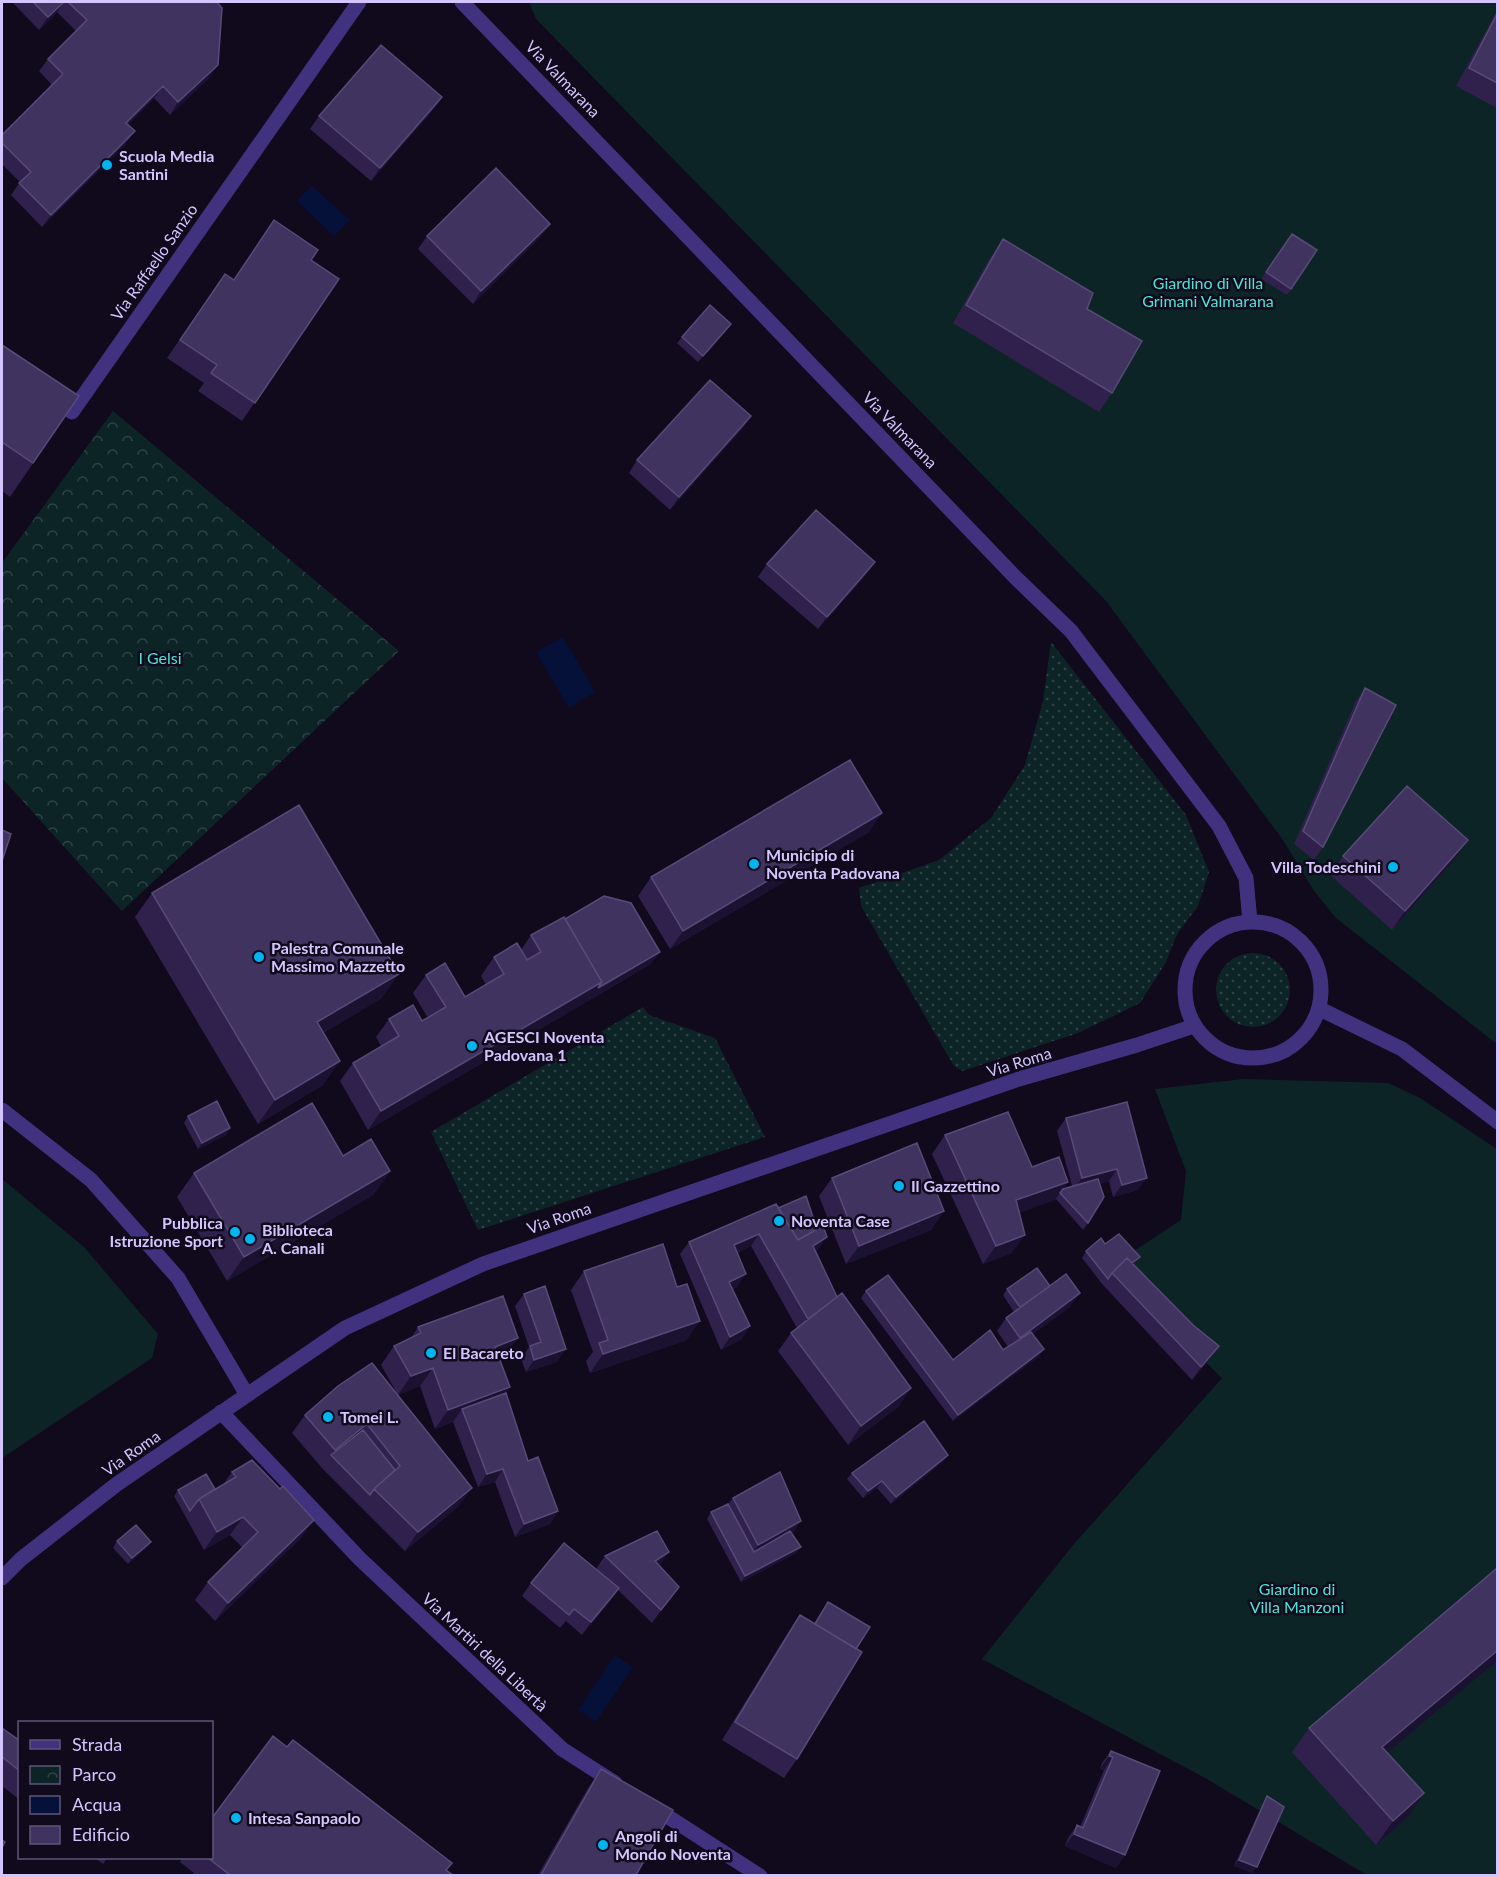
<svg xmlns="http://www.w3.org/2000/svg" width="1499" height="1877" viewBox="0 0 1499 1877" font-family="Lato,sans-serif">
  <defs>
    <pattern id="grass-dots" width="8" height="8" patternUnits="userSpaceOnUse" patternTransform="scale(1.5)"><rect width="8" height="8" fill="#0d2427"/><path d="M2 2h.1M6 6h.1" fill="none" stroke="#2f4247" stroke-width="1.8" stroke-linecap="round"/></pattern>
    <pattern id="park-crowns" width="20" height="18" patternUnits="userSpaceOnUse" patternTransform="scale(1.5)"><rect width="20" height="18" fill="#0d2427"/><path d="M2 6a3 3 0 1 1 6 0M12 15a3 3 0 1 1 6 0" fill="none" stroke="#2f4247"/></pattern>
  </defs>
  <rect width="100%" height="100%" fill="#100a1c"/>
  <!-- grass -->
  <path fill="url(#grass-dots)" d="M 1051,642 L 1186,815 L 1209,872 L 1198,906 L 1177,934 L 1166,962 L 1140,1003 L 1078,1033 L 962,1071 L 954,1066 L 861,906 L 859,888 L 939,860 L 991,818 L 1025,765 L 1043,701 Z
    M1216 990a37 37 0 1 1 74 0a37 37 0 1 1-74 0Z
    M 643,1007 L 649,1015 L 715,1038 L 765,1137 L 478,1230 L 431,1132 Z"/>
  <!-- park -->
  <path fill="url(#park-crowns)" d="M 113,411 L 399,651 L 122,911 L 2,778 L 2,563 Z"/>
  <!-- garden -->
  <path fill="#0d2427" d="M 529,2 L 1497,2 L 1497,1044 L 1336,918 L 1314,891 L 1283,840 L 1106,601 L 536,19 Z
    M 1243,1079 L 1388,1083 L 1420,1098 L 1497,1149 L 1497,1875 L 1367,1875 L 1207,1779 L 982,1659 L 1074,1544 L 1222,1378 L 1108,1268 L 1181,1220 L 1186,1171 L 1155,1089 Z
    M 2,1179 L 84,1247 L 158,1334 L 152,1358 L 2,1458 Z"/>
  <!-- water -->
  <path fill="#06113a" d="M 312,186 L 350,220 L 334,236 L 297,201 Z
    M 563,637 L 595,692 L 569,708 L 536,652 Z
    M 615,1655 L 633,1667 L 596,1722 L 578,1710 Z"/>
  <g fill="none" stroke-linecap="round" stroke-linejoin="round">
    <!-- minor -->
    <path stroke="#40327e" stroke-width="15" d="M 462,2 L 1017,579 L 1071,631 L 1219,826 L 1246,878 L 1250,922
      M 54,397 L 72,412 L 359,2
      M1185 990a68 68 0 1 1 136 0a68 68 0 1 1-136 0Z
      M 1320,1009 L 1402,1049 L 1498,1122
      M 2,1110 L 91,1180 L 178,1278 L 247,1395
      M 221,1412 L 360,1559 L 562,1749 L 615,1783
      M 2,1578 L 21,1559 L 117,1484 L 345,1328 L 483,1264 L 1019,1079 L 1137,1045 L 1194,1026
      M 653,1807 L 760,1876"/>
  </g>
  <!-- wall -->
  <path fill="#2f214c" d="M 12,2 L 217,2 L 209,78 L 170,115 L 154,98 L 128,125 L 126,144 L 42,227 L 11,195 L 20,182 L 2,164 L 2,135 L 52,85 L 39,71 L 48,59 L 76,31 L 57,12 L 39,30 Z
    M 1497,10 L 1497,108 L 1456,86 L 1493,18 Z
    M 433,110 L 371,181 L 310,129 L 319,116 Z
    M 550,224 L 541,236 L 473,304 L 418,249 L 427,236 Z
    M 1292,234 L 1317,250 L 1287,295 L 1261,279 Z
    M 1003,239 L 1087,309 L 1112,393 L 1099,412 L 953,323 L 990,258 Z
    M 311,260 L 339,279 L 242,421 L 198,391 L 204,383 L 167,358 L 225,274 L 233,280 Z
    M 726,331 L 698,362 L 677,343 L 682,337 Z
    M 2,345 L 79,396 L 10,497 L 2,491 Z
    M 751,416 L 742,429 L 670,510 L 629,473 L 637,460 Z
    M 767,564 L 866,575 L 818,629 L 758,577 Z
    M 1365,688 L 1323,847 L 1314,860 L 1294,844 L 1356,701 Z
    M 869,832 L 670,949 L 638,896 L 651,877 Z
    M 1343,856 L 1455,859 L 1392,930 L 1330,875 Z
    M 152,893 L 382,998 L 323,1033 L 323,1085 L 258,1124 L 135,917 Z
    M 565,919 L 651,964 L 368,1130 L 340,1081 L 353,1063 L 381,1046 L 376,1037 L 389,1019 L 422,1021 L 428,1018 L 413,993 L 426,975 L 465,997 L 486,985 L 481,976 L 494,957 L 521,950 L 531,935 Z
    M 1127,1102 L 1138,1190 L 1113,1197 L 1109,1181 L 1099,1184 L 1088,1223 L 1083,1230 L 1056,1199 L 1019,1213 L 1012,1253 L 983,1264 L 932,1154 L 945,1135 L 1032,1167 L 1068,1182 L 1063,1189 L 1072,1186 L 1057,1131 L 1066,1118 Z
    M 188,1116 L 230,1128 L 226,1135 L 198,1149 L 184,1123 Z
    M 343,1156 L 390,1171 L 373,1195 L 227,1281 L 177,1197 L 194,1173 Z
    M 832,1178 L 944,1211 L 931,1230 L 846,1264 L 819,1196 Z
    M 778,1208 L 818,1250 L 816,1251 L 836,1297 L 911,1388 L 898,1407 L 848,1445 L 778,1351 L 791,1333 L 797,1328 L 751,1246 L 737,1253 L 737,1287 L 733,1289 L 742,1339 L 721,1350 L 680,1254 L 689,1242 Z
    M 1105,1244 L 1136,1264 L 1134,1265 L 1193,1325 L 1219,1346 L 1210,1359 L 1192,1380 L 1103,1285 L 1082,1258 L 1086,1251 Z
    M 584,1271 L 687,1340 L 590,1373 L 586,1361 L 593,1352 L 571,1290 Z
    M 1050,1286 L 1071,1306 L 1033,1334 L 1044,1349 L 1039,1356 L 953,1421 L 861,1298 L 866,1291 L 953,1360 L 1003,1350 L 1008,1347 L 997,1331 L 1006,1318 L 1014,1312 L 1003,1295 L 1007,1289 Z
    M 524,1294 L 557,1362 L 526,1372 L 521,1359 L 529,1347 L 515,1306 Z
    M 418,1327 L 505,1357 L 499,1359 L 510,1387 L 506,1393 L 528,1461 L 558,1511 L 550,1524 L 515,1537 L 495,1482 L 478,1487 L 453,1422 L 435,1429 L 420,1386 L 398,1395 L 381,1365 L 394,1346 L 411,1338 Z
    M 372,1363 L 459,1506 L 405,1551 L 322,1468 L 292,1433 L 305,1415 Z
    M 944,1461 L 891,1504 L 877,1488 L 863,1498 L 847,1479 L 852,1473 Z
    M 232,1472 L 301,1538 L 215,1621 L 195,1600 L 208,1582 L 242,1547 L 230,1535 L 204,1550 L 174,1496 L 178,1490 L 215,1489 L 223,1485 Z
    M 733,1498 L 793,1533 L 792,1534 L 796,1553 L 741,1582 L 707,1519 L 711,1512 L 728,1504 Z
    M 117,1541 L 146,1548 L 128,1564 L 113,1548 Z
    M 605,1556 L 659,1565 L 670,1599 L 652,1623 L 618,1590 L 610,1601 L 582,1635 L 566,1621 L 560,1628 L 522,1596 L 531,1583 L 596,1569 Z
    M 828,1602 L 856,1649 L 797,1759 L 784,1778 L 722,1740 L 787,1634 L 800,1615 L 814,1623 Z
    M 2,1728 L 20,1741 L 20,1800 L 2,1786 Z
    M 1309,1728 L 1387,1752 L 1408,1817 L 1376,1845 L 1292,1752 Z
    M 1111,1751 L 1125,1855 L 1116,1868 L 1065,1846 L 1068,1838 L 1077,1825 L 1080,1827 L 1104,1770 L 1100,1769 L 1102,1763 Z
    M 601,1769 L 636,1875 L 538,1875 L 588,1788 Z
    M 1267,1796 L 1252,1873 L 1234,1866 L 1263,1803 Z
    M 94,1857 L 108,1857 L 103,1864 Z
    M 183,1857 L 212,1857 L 446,1870 L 453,1875 L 192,1875 L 194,1873 L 180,1862 Z"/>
  <!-- shaded-wall -->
  <path fill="#1b1130" d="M 64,2 L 57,12 L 39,30 L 48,17 Z
    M 218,65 L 209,78 L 170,115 L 178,102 Z
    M 163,86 L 154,98 L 117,136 L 126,123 Z
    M 442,97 L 433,110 L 371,181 L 380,168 Z
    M 135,131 L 126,144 L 42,227 L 51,215 Z
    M 550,224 L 541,236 L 473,304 L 481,291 Z
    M 731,324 L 726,331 L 698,362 L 703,356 Z
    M 751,416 L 742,429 L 670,510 L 679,497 Z
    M 875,562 L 866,575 L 818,629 L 827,617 Z
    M 882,813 L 869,832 L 670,949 L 683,931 Z
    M 1468,840 L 1455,859 L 1392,930 L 1405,911 Z
    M 660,952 L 651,964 L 368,1130 L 381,1111 L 602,982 Z
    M 399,974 L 382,998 L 300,1046 L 317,1022 Z
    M 340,1061 L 323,1085 L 258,1124 L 275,1100 Z
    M 230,1128 L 226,1135 L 198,1149 L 202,1143 Z
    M 1117,1169 L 1109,1181 L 1073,1191 L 1082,1178 Z
    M 390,1171 L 373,1195 L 227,1281 L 244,1257 Z
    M 1147,1178 L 1138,1190 L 1113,1197 L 1122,1185 Z
    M 1068,1182 L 1055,1200 L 1003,1219 L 1016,1200 Z
    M 944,1211 L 931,1230 L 846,1264 L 859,1246 Z
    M 759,1234 L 751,1246 L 726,1258 L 734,1245 Z
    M 1025,1235 L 1012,1253 L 983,1264 L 996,1246 Z
    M 827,1237 L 818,1250 L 804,1258 L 813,1246 Z
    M 746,1274 L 737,1287 L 721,1294 L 729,1282 Z
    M 1080,1293 L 1071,1306 L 1011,1350 L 1020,1338 Z
    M 700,1321 L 687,1340 L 590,1373 L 603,1354 Z
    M 750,1326 L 742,1339 L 721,1350 L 730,1337 Z
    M 518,1338 L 505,1357 L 482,1365 L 495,1347 Z
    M 1219,1346 L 1210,1359 L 1192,1380 L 1201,1367 Z
    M 566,1349 L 557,1362 L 526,1372 L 534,1360 Z
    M 1044,1349 L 1039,1356 L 953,1421 L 958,1415 Z
    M 433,1368 L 420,1386 L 398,1395 L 411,1376 Z
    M 510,1387 L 497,1406 L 462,1409 L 453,1422 L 435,1429 L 448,1410 Z
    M 911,1388 L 898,1407 L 848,1445 L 861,1426 Z
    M 367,1424 L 354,1442 L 331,1455 L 335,1450 Z
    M 948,1455 L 944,1461 L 891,1504 L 896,1497 Z
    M 503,1469 L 495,1482 L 478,1487 L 487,1474 Z
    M 882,1481 L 877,1488 L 863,1498 L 868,1491 Z
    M 472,1488 L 459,1506 L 405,1551 L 418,1532 Z
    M 558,1511 L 550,1524 L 515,1537 L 524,1524 Z
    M 243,1517 L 230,1535 L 204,1550 L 217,1532 Z
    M 314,1520 L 301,1538 L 215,1621 L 228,1603 Z
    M 801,1521 L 793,1533 L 750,1558 L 758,1545 Z
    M 151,1542 L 146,1548 L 128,1564 L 132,1558 Z
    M 801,1547 L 796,1553 L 741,1582 L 745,1576 Z
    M 669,1552 L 660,1565 L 646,1573 L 655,1561 Z
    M 679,1587 L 652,1623 L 661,1610 Z
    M 619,1588 L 610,1601 L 582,1635 L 591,1622 Z
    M 1497,1651 L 1497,1661 L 1365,1771 L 1382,1747 Z
    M 1109,1756 L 1113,1757 L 1104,1770 L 1100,1769 Z
    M 1424,1793 L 1408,1817 L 1376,1845 L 1393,1821 Z
    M 1074,1834 L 1125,1855 L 1116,1868 L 1065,1846 Z
    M 1239,1860 L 1257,1867 L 1252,1873 L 1234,1866 Z"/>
  <!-- building -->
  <path fill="#41335f" stroke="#584a78" stroke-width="1.5" d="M 33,2 L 64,2 L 48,17 Z
    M 68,2 L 217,2 L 222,8 L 218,65 L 178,102 L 163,86 L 126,123 L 135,131 L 51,215 L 19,183 L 31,172 L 2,143 L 2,135 L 63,74 L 48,59 L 87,20 Z
    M 1497,14 L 1497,83 L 1469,68 Z
    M 381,45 L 442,97 L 380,168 L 319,116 Z
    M 496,168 L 550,224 L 481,291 L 427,236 Z
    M 274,220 L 318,250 L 311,260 L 339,279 L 255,403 L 211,373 L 217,365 L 180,340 L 225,274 L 234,280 Z
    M 1292,234 L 1317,250 L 1291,289 L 1266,272 Z
    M 1003,239 L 1093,293 L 1087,309 L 1142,341 L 1112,393 L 966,305 Z
    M 710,305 L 731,324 L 703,356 L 682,337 Z
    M 2,345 L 79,396 L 33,463 L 2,442 Z
    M 710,380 L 751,416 L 679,497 L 637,460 Z
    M 816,510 L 875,562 L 827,617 L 767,564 Z
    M 1365,688 L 1396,705 L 1323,847 L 1303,831 Z
    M 850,760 L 882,813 L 683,931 L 651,877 Z
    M 1407,786 L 1468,840 L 1405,911 L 1343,856 Z
    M 299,805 L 399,974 L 317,1022 L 340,1061 L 275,1100 L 152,893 Z
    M 2,830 L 11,834 L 2,861 Z
    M 604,896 L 631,903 L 660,952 L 598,988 L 602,982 L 565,919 Z
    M 564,917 L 602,982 L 381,1111 L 353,1063 L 399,1036 L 389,1019 L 413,1005 L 422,1021 L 446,1007 L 426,975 L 445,963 L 465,997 L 504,974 L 494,957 L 517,943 L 527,960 L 541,952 L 531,935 Z
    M 217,1101 L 230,1128 L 202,1143 L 188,1116 Z
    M 1127,1102 L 1147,1178 L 1122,1185 L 1117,1169 L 1082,1178 L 1066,1118 Z
    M 312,1103 L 343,1156 L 371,1139 L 390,1171 L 244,1257 L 194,1173 Z
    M 1008,1112 L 1032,1167 L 1059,1157 L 1068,1182 L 1016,1200 L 1025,1235 L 996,1246 L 945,1135 Z
    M 917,1143 L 944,1211 L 859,1246 L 832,1178 Z
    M 1098,1179 L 1104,1197 L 1088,1223 L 1060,1193 L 1063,1189 Z
    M 806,1196 L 817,1229 L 798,1240 L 778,1208 Z
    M 776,1204 L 798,1240 L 823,1226 L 827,1237 L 813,1246 L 837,1297 L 808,1319 L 759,1234 L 734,1245 L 746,1274 L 729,1282 L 750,1326 L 730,1337 L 689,1242 Z
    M 1119,1234 L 1140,1257 L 1132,1263 L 1127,1258 L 1112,1273 L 1108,1279 L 1086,1251 L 1101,1238 L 1105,1244 Z
    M 663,1244 L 677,1287 L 687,1284 L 700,1321 L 603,1354 L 599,1343 L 608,1340 L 584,1271 Z
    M 1127,1258 L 1193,1325 L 1219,1346 L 1201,1367 L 1112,1273 Z
    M 1037,1268 L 1050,1286 L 1020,1307 L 1007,1289 Z
    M 1066,1274 L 1080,1293 L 1020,1338 L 1006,1318 Z
    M 888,1275 L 953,1360 L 990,1330 L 1003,1350 L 1031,1332 L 1044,1349 L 958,1415 L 866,1291 Z
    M 545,1286 L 566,1349 L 534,1360 L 530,1346 L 541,1342 L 524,1294 Z
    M 842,1293 L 911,1388 L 861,1426 L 791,1333 Z
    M 503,1296 L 518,1338 L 495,1347 L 510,1387 L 448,1410 L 433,1368 L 411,1376 L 394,1346 L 421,1333 L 418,1327 Z
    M 372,1363 L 472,1488 L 418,1532 L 374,1489 L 400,1466 L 367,1424 L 335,1450 L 305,1415 L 338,1386 Z
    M 506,1393 L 528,1461 L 538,1457 L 558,1511 L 524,1524 L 503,1469 L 487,1474 L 462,1409 Z
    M 924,1421 L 948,1455 L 896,1497 L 882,1481 L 868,1491 L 852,1473 Z
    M 363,1430 L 395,1470 L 374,1489 L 370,1495 L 331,1455 Z
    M 252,1460 L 280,1489 L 283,1486 L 314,1520 L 228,1603 L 208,1582 L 258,1532 L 243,1517 L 217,1532 L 199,1499 L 236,1477 L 232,1472 Z
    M 780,1472 L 801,1521 L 758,1545 L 733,1498 Z
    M 206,1474 L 215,1489 L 199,1499 L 190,1511 L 178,1490 Z
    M 728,1504 L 754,1552 L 790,1531 L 801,1547 L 745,1576 L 711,1512 Z
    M 136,1525 L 151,1542 L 132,1558 L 117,1541 Z
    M 657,1531 L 669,1552 L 655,1561 L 679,1587 L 661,1610 L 605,1556 Z
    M 564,1543 L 619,1588 L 591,1622 L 574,1609 L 569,1615 L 531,1583 Z
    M 1497,1568 L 1497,1651 L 1382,1747 L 1424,1793 L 1393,1821 L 1309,1728 Z
    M 828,1602 L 870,1627 L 856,1649 L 815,1624 Z
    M 800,1615 L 862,1652 L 797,1759 L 735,1722 Z
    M 2,1728 L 20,1741 L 20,1771 L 2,1757 Z
    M 273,1736 L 287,1747 L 293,1740 L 452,1863 L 446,1870 L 453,1875 L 230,1875 L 207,1857 L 212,1857 L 212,1818 Z
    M 1111,1751 L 1160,1771 L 1125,1855 L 1074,1834 L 1077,1825 L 1083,1828 L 1113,1757 L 1109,1756 Z
    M 601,1769 L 673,1810 L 636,1875 L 541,1875 Z
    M 1267,1796 L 1284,1807 L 1257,1867 L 1239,1860 Z
    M 2,1840 L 5,1842 L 2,1848 Z"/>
  <!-- markers -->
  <g fill="#00b5f0" stroke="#100a1c" stroke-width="2">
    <circle cx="107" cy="165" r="6"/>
    <circle cx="754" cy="864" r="6"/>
    <circle cx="1393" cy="867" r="6"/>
    <circle cx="259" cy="957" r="6"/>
    <circle cx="472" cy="1046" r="6"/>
    <circle cx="899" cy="1186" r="6"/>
    <circle cx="779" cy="1221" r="6"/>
    <circle cx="235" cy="1232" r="6"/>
    <circle cx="250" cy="1239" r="6"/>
    <circle cx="431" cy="1353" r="6"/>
    <circle cx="328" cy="1417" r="6"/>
    <circle cx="236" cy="1818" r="6"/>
    <circle cx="603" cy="1845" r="6"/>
  </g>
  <g text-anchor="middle" stroke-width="5" stroke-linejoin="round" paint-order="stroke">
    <!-- street labels -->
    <g font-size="16" fill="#d4c5ff" stroke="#100a1c">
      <text transform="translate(563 79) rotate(46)" y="6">Via Valmarana</text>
      <text transform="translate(154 262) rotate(-55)" y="6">Via Raffaello Sanzio</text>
      <text transform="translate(900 430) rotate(46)" y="6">Via Valmarana</text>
      <text transform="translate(1019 1062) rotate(-17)" y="6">Via Roma</text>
      <text transform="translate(559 1218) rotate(-19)" y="6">Via Roma</text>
      <text transform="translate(131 1453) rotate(-35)" y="6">Via Roma</text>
      <text transform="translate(485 1652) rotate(43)" y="6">Via Martiri della Libertà</text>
    </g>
    <!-- poi labels -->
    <g font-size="16" font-weight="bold" fill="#d4c5ff" stroke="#100a1c" text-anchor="start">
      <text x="119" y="162">Scuola Media<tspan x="119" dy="18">Santini</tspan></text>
      <text x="766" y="861">Municipio di<tspan x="766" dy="18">Noventa Padovana</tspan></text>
      <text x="1381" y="873" text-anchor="end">Villa Todeschini</text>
      <text x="271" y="954">Palestra Comunale<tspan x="271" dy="18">Massimo Mazzetto</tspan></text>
      <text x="484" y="1043">AGESCI Noventa<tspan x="484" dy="18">Padovana 1</tspan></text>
      <text x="911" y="1192">Il Gazzettino</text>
      <text x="791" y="1227">Noventa Case</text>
      <text x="223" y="1229" text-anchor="end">Pubblica<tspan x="223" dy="18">Istruzione Sport</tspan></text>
      <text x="262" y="1236">Biblioteca<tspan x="262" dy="18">A. Canali</tspan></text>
      <text x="443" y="1359">El Bacareto</text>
      <text x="340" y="1423">Tomei L.</text>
      <text x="248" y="1824">Intesa Sanpaolo</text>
      <text x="615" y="1842">Angoli di<tspan x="615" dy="18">Mondo Noventa</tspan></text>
    </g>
    <!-- park labels -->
    <g font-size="16" fill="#4be5d5" stroke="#100a1c">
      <text x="1208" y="289">Giardino di Villa<tspan x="1208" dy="18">Grimani Valmarana</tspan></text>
      <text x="160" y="664">I Gelsi</text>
      <text x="1297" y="1595">Giardino di<tspan x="1297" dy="18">Villa Manzoni</tspan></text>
    </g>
  </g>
  <!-- border -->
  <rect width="1499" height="1877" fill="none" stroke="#d4c5ff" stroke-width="6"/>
  <!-- legend -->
  <rect x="18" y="1721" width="195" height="138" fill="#100a1c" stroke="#5e5577" stroke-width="1.5"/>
  <rect x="30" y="1740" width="30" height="9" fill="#40327e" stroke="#5e5577" stroke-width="1.5"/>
  <text x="72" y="1751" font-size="18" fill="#d4c5ff">Strada</text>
  <rect x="30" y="1766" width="30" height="18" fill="url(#park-crowns)" stroke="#5e5577" stroke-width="1.5"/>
  <text x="72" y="1781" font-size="18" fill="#d4c5ff">Parco</text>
  <rect x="30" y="1796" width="30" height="18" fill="#06113a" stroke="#5e5577" stroke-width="1.5"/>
  <text x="72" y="1811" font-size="18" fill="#d4c5ff">Acqua</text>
  <rect x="30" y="1826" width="30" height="18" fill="#41335f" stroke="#5e5577" stroke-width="1.5"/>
  <text x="72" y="1841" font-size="18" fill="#d4c5ff">Edificio</text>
</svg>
